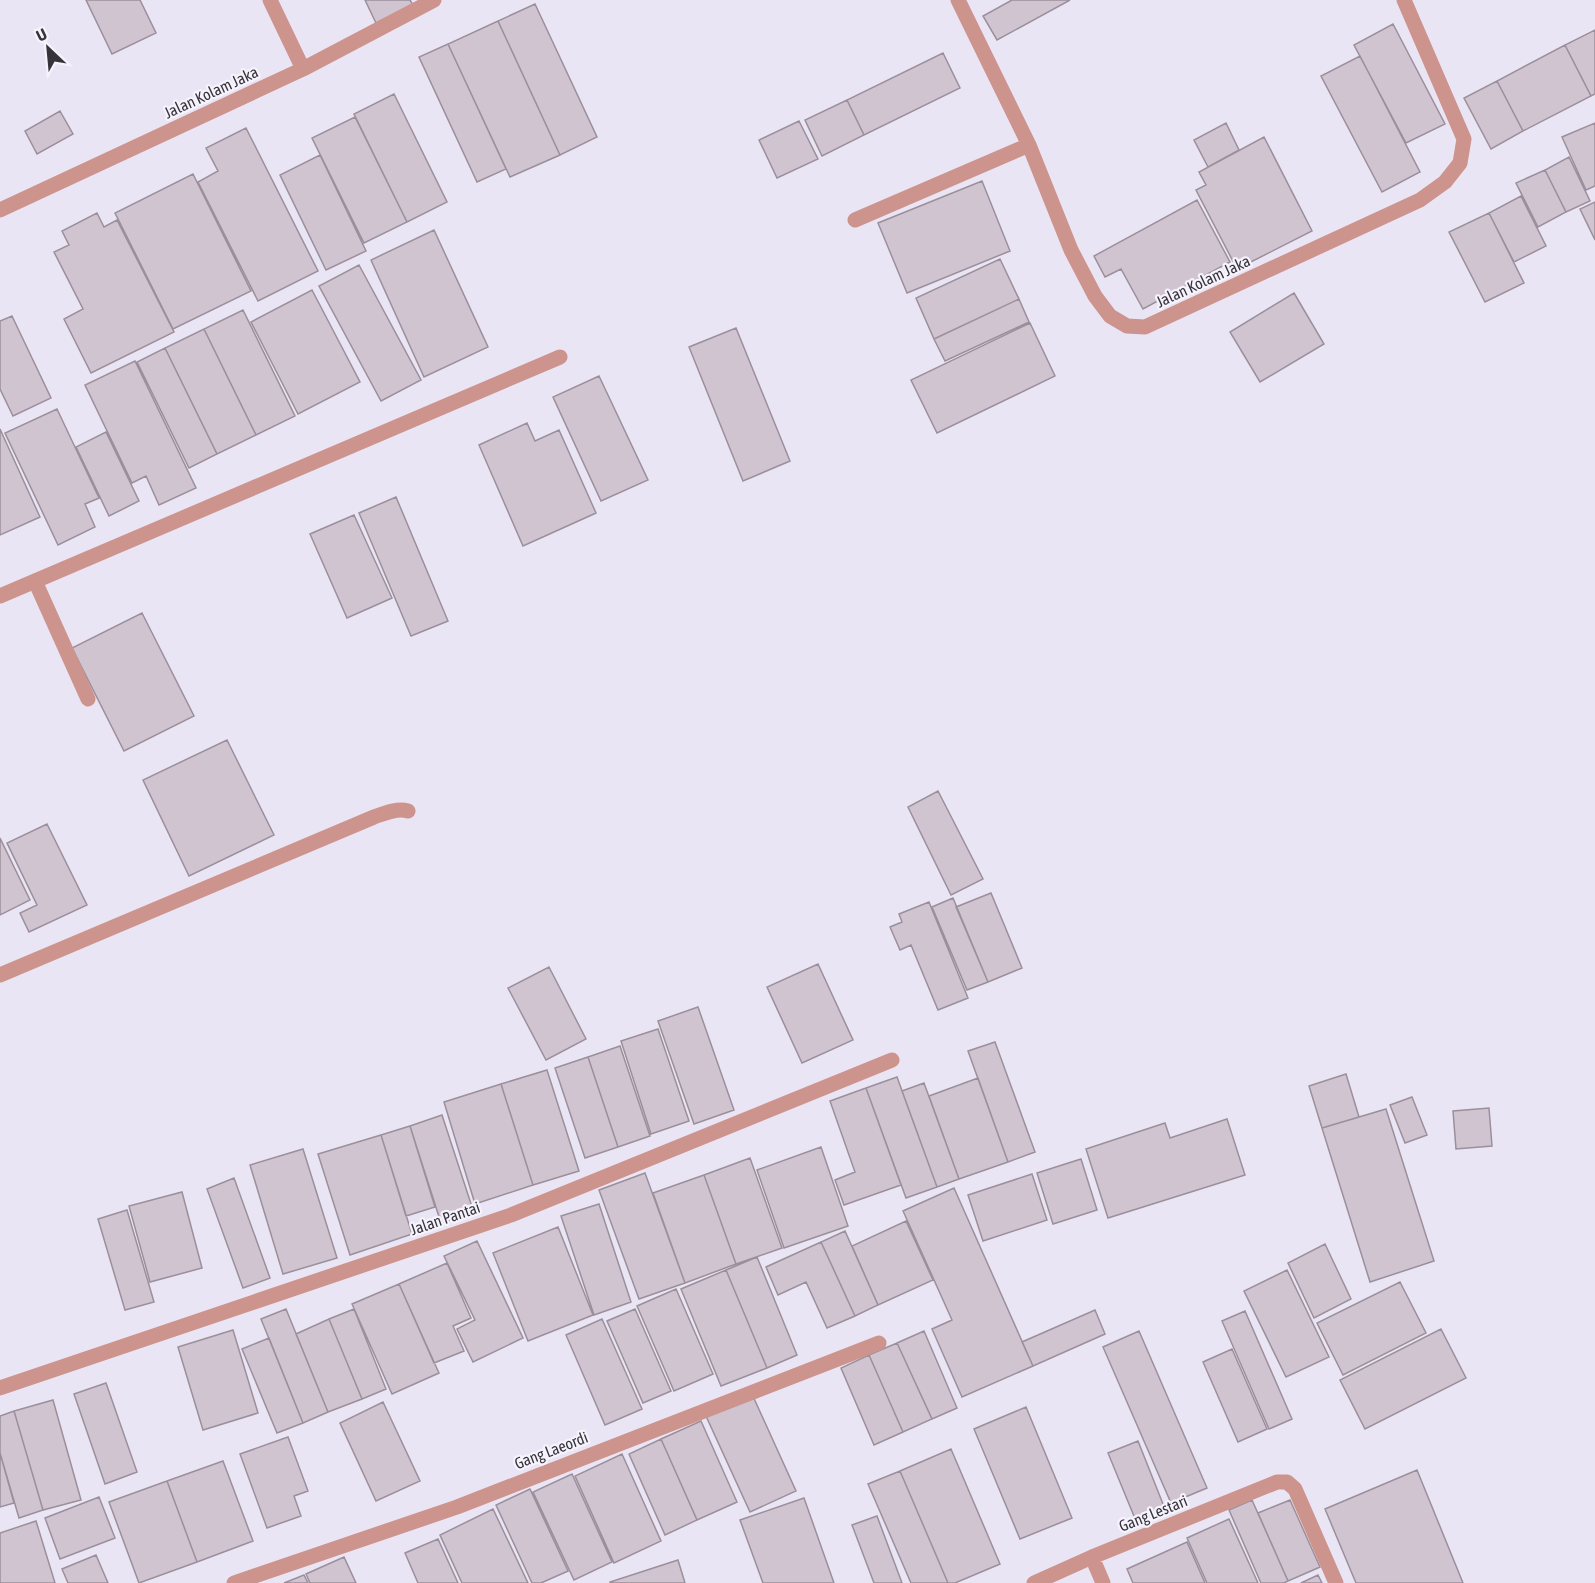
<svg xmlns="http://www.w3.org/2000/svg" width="1595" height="1583" viewBox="0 0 1595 1583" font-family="'Asap Condensed',sans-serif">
  <rect width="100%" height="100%" fill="#eae5f5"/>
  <!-- building -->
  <path fill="#d1c4d1" stroke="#9b8f9b" stroke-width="1.5" d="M 86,0 L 140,0 L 156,33 L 112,54 Z
    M 365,0 L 410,0 L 413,5 L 376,23 Z
    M 1012,0 L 1070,0 L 997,40 L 983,16 Z
    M 535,4 L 597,137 L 560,155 L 498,21 Z
    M 498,21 L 560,155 L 510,177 L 448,44 Z
    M 1393,24 L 1445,124 L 1406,143 L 1354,45 Z
    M 1595,30 L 1595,94 L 1591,96 L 1565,45 Z
    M 448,44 L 506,169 L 477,182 L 419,57 Z
    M 1565,45 L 1591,96 L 1523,131 L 1497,81 Z
    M 943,53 L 960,88 L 864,135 L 847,100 Z
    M 1360,56 L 1420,172 L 1382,192 L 1321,76 Z
    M 1497,81 L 1523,131 L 1491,149 L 1464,98 Z
    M 394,94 L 447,202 L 407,222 L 354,114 Z
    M 847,100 L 864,135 L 822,156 L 805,120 Z
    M 60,111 L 73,134 L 37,154 L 25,131 Z
    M 355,117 L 407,222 L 364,243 L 312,138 Z
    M 799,121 L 818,159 L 777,178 L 759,140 Z
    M 1226,123 L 1239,150 L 1208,167 L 1194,140 Z
    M 1595,123 L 1595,186 L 1586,190 L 1562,137 Z
    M 246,128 L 318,271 L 258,301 L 198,182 L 218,171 L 206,148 Z
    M 1264,137 L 1312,231 L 1237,269 L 1196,190 L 1206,185 L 1199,172 Z
    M 320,155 L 366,251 L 326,270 L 280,175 Z
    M 1569,157 L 1590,201 L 1566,212 L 1545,170 Z
    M 1545,170 L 1566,212 L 1538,227 L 1516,183 Z
    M 193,174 L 251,291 L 173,329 L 115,213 Z
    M 982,181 L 1010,251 L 907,293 L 878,223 Z
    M 1521,196 L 1546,246 L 1514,262 L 1489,213 Z
    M 1197,200 L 1230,262 L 1143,309 L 1121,269 L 1105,277 L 1094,256 Z
    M 1595,202 L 1595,240 L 1580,209 Z
    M 97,213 L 104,227 L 117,220 L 174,332 L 91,373 L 64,319 L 83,309 L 54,252 L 69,245 L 62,231 Z
    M 1489,213 L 1524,283 L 1485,302 L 1449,232 Z
    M 434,230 L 488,347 L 424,377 L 371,260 Z
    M 1000,259 L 1019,299 L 934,339 L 916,298 Z
    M 359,265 L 421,380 L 381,401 L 319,286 Z
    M 312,290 L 360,382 L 298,414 L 251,322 Z
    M 1294,293 L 1324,344 L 1260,382 L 1230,332 Z
    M 1019,299 L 1029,322 L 945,361 L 934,339 Z
    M 243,310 L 295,416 L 256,435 L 204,329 Z
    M 12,316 L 51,398 L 13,416 L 0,389 L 0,321 Z
    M 1030,323 L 1055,376 L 937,433 L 911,380 Z
    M 736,328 L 790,461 L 743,481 L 689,347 Z
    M 204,329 L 256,435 L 217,454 L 165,348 Z
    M 165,348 L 217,454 L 189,468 L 137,362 Z
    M 135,361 L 196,488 L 159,505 L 146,476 L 132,483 L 85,385 Z
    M 599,376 L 648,480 L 601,501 L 553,397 Z
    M 57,409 L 99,498 L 85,504 L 95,527 L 58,545 L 5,433 Z
    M 527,423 L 535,441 L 559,430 L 596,513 L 523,546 L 479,445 Z
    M 0,429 L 40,517 L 0,535 Z
    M 106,432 L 139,501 L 109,516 L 76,447 Z
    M 396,497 L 448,621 L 411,636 L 359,513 Z
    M 354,515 L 392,598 L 347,618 L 310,534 Z
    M 142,613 L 194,716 L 124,751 L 72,648 Z
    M 227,740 L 274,835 L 189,876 L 143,780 Z
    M 938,791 L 983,879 L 951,895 L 908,807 Z
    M 47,824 L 87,905 L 29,932 L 20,913 L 37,905 L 7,843 Z
    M 0,838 L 30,900 L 0,915 Z
    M 991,893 L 1022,968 L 988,982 L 956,907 Z
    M 953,898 L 988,982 L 967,990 L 932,907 Z
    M 929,902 L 968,998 L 938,1010 L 911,945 L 900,950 L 890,927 L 902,922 L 899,914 Z
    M 818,964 L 853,1040 L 802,1063 L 767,987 Z
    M 549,967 L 586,1039 L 546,1060 L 508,988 Z
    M 698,1007 L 734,1110 L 694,1124 L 658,1021 Z
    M 658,1029 L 689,1121 L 651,1134 L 621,1041 Z
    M 995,1042 L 1035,1152 L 1008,1162 L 968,1051 Z
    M 620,1046 L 650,1136 L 618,1147 L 588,1057 Z
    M 588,1057 L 618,1147 L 585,1158 L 555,1068 Z
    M 547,1070 L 579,1171 L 533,1185 L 501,1084 Z
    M 1346,1074 L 1359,1117 L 1322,1128 L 1309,1086 Z
    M 897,1077 L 937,1187 L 906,1198 L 866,1088 Z
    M 978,1078 L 1008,1162 L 959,1179 L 929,1096 Z
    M 924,1083 L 959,1179 L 937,1187 L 902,1091 Z
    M 501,1084 L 533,1185 L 475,1204 L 444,1102 Z
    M 866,1088 L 901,1185 L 844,1205 L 835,1180 L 855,1172 L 830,1101 Z
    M 1412,1097 L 1427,1135 L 1405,1143 L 1390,1105 Z
    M 1489,1108 L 1492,1146 L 1456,1149 L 1453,1111 Z
    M 1386,1109 L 1434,1261 L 1370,1282 L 1322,1128 Z
    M 442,1115 L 474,1213 L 441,1223 L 410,1126 Z
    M 1227,1119 L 1245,1175 L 1108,1218 L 1086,1149 L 1165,1123 L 1170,1138 Z
    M 410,1126 L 435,1207 L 406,1216 L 381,1135 Z
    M 381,1135 L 412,1234 L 350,1255 L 318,1154 Z
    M 821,1147 L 848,1226 L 784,1248 L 757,1170 Z
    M 303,1149 L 337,1258 L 283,1274 L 250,1165 Z
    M 750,1158 L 782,1248 L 736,1264 L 704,1175 Z
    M 1081,1159 L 1097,1210 L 1053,1224 L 1037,1173 Z
    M 645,1173 L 685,1283 L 639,1299 L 599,1190 Z
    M 1032,1174 L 1047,1220 L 983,1241 L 968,1195 Z
    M 704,1175 L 736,1264 L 685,1283 L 653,1193 Z
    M 234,1178 L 270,1278 L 243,1288 L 207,1189 Z
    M 954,1188 L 1033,1366 L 962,1397 L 932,1329 L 952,1320 L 903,1211 Z
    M 182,1192 L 202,1268 L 150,1282 L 129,1206 Z
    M 599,1204 L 631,1302 L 594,1315 L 561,1216 Z
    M 127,1210 L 154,1302 L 125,1310 L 98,1219 Z
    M 906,1221 L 933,1280 L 878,1305 L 852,1246 Z
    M 558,1227 L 593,1315 L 528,1341 L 493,1253 Z
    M 845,1231 L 878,1305 L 855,1316 L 821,1242 Z
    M 477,1241 L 523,1338 L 473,1362 L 457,1329 L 475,1320 L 444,1256 Z
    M 821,1242 L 855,1316 L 827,1328 L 806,1282 L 778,1295 L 766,1267 Z
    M 1325,1244 L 1351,1299 L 1314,1318 L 1288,1263 Z
    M 757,1257 L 797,1355 L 767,1368 L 726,1270 Z
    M 447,1263 L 471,1318 L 453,1326 L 464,1351 L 434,1363 L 399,1284 Z
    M 726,1270 L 767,1368 L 721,1386 L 681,1289 Z
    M 1287,1270 L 1329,1357 L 1286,1377 L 1244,1291 Z
    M 1400,1282 L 1426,1333 L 1343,1375 L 1317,1323 Z
    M 399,1284 L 439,1373 L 392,1394 L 352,1304 Z
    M 676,1289 L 713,1374 L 674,1391 L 637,1306 Z
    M 286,1309 L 328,1412 L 303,1423 L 261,1319 Z
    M 354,1309 L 386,1389 L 362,1399 L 329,1319 Z
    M 635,1309 L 671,1391 L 643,1403 L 607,1321 Z
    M 1095,1310 L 1105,1334 L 1033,1366 L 1022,1342 Z
    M 1245,1311 L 1292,1419 L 1269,1429 L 1222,1321 Z
    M 329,1319 L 362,1399 L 328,1412 L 296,1334 Z
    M 602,1319 L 642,1409 L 605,1425 L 566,1335 Z
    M 1441,1329 L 1466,1378 L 1365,1429 L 1340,1380 Z
    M 233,1330 L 258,1413 L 203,1430 L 178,1347 Z
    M 924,1331 L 957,1408 L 932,1419 L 897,1343 Z
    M 1139,1331 L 1207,1488 L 1171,1503 L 1103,1347 Z
    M 269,1338 L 303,1423 L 277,1433 L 242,1349 Z
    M 897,1343 L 932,1419 L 903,1432 L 869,1355 Z
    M 1232,1349 L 1267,1429 L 1238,1442 L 1203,1362 Z
    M 869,1355 L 903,1432 L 874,1445 L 841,1368 Z
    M 106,1383 L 137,1472 L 105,1484 L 74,1394 Z
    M 752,1394 L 796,1491 L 750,1512 L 706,1416 Z
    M 53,1400 L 81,1500 L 43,1510 L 14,1411 Z
    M 383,1402 L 420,1481 L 376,1501 L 340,1423 Z
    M 1026,1407 L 1072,1518 L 1020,1539 L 974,1429 Z
    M 14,1411 L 43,1510 L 19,1518 L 0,1453 L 0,1416 Z
    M 701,1421 L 737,1502 L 697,1520 L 661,1439 Z
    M 288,1437 L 308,1491 L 294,1496 L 301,1516 L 267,1528 L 240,1454 Z
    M 661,1439 L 697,1520 L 665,1535 L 629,1454 Z
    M 1138,1441 L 1165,1509 L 1136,1521 L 1108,1453 Z
    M 951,1449 L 1000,1564 L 955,1583 L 948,1583 L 900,1471 Z
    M 0,1453 L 14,1503 L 0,1507 Z
    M 622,1454 L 661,1541 L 614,1563 L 575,1476 Z
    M 223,1461 L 253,1541 L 197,1562 L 167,1481 Z
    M 1417,1470 L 1463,1583 L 1356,1583 L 1325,1509 Z
    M 900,1471 L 948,1583 L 911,1583 L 868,1484 Z
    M 572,1474 L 612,1562 L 574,1580 L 533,1492 Z
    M 167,1481 L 197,1562 L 139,1583 L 109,1502 Z
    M 530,1489 L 568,1571 L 541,1583 L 532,1583 L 496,1505 Z
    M 99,1497 L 115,1538 L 60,1559 L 45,1518 Z
    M 804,1498 L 834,1583 L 763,1583 L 740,1520 Z
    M 1252,1500 L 1288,1581 L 1284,1583 L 1261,1583 L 1229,1510 Z
    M 1290,1500 L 1320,1567 L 1288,1581 L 1258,1513 Z
    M 493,1509 L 528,1583 L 462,1583 L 440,1535 Z
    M 877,1516 L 902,1583 L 874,1583 L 852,1525 Z
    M 1229,1519 L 1258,1583 L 1207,1583 L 1187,1538 Z
    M 36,1521 L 55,1583 L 0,1583 L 0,1533 Z
    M 438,1539 L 458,1583 L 418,1583 L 405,1553 Z
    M 1187,1542 L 1205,1583 L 1133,1583 L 1127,1569 Z
    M 96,1555 L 108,1583 L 68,1583 L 62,1569 Z
    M 344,1557 L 356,1583 L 310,1583 L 306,1574 Z
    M 678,1560 L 685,1583 L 610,1583 L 610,1582 Z
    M 304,1575 L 308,1583 L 284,1583 Z
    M 1318,1575 L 1322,1583 L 1301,1583 Z"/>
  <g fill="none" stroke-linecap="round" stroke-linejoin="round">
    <!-- minor -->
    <path stroke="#cd938d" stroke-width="15" d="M 270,0 L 303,69
      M 958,0 L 1029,145 L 1071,250 L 1095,296 L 1110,316 L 1127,326 L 1145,327 L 1420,200 L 1445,182 L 1460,163 L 1464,139 L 1404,0
      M 0,210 L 303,69 L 434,0
      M 855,220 L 1029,145
      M 35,581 L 88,699
      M 0,596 L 560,357
      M 0,975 L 374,817 C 385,813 397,808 408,811
      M 0,1388 L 511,1215 L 892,1060
      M 1092,1557 L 1103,1583
      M 234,1583 L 457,1507 L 879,1343
      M 1034,1583 L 1092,1557 L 1277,1482 L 1287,1482 L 1295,1489 L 1336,1583"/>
  </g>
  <g text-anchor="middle" stroke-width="4.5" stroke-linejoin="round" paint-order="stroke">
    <!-- street labels -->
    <g font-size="16" fill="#36343b" stroke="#f6f3fd">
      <text transform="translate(211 92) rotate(-25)" y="6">Jalan Kolam Jaka</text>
      <text transform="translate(1203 281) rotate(-25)" y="6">Jalan Kolam Jaka</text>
      <text transform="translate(445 1218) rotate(-19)" y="6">Jalan Pantai</text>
      <text transform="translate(551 1450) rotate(-21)" y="6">Gang Laeordi</text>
      <text transform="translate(1153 1513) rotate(-22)" y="6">Gang Lestari</text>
    </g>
  </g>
  <!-- north arrow -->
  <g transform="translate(48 48) rotate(334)" stroke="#f6f3fd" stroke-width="4.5" paint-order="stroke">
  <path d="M0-4.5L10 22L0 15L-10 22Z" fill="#36343b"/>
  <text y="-9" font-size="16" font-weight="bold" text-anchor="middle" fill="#36343b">U</text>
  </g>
</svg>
